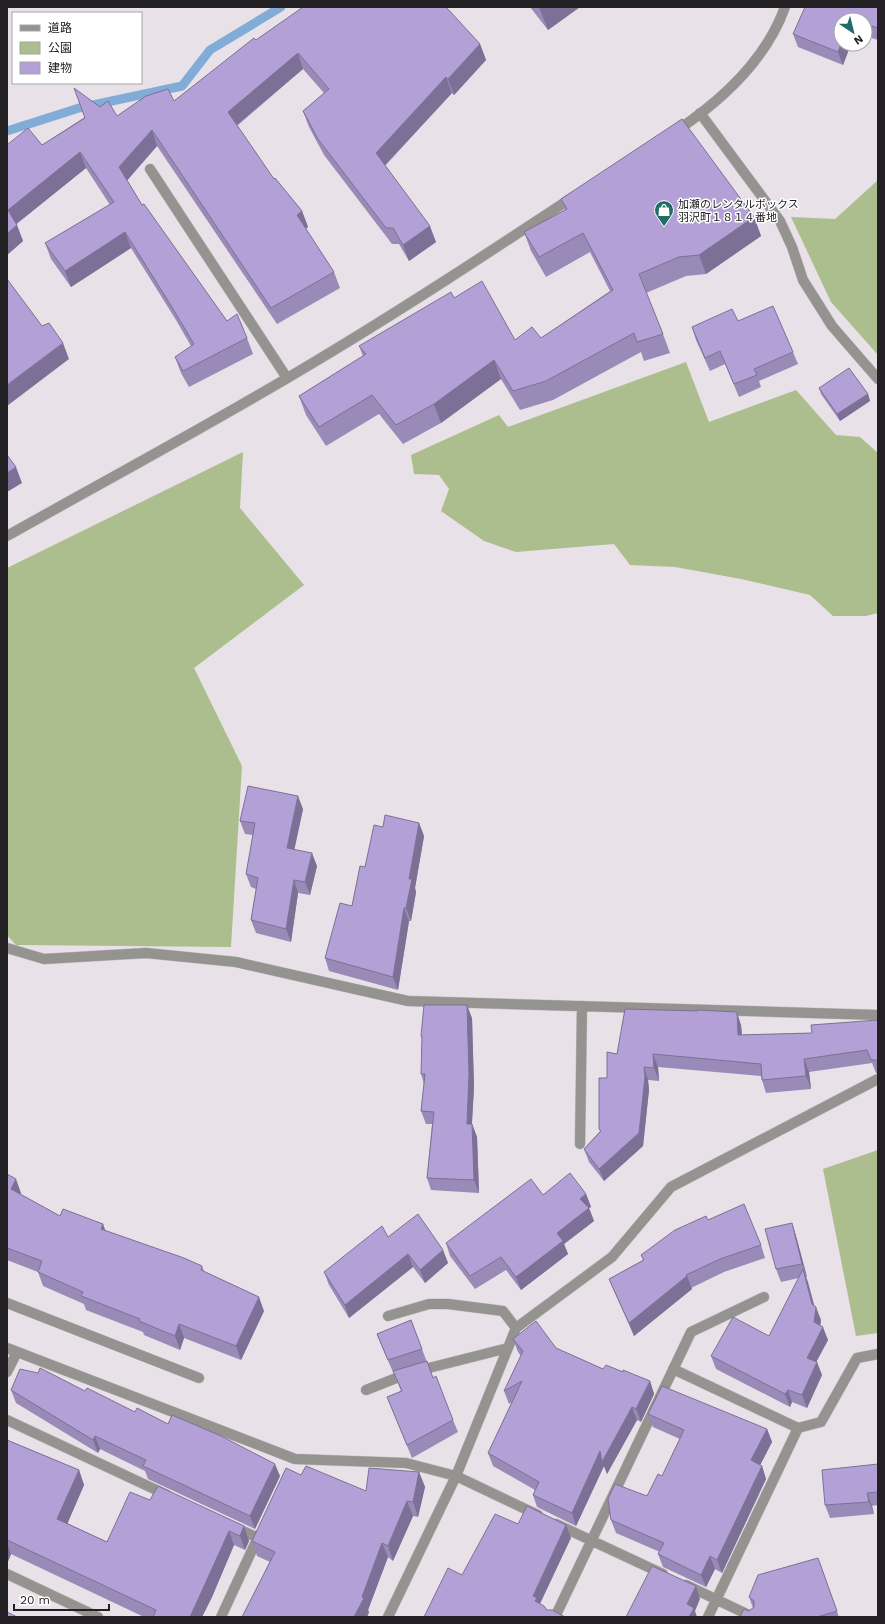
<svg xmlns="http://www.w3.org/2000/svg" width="885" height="1624" viewBox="0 0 885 1624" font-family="'Work Sans','Noto Sans JP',sans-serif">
  <rect width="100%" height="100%" fill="#e8e1e8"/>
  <!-- green -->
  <path fill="#acbe8e" d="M 878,180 L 878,355 L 831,302 L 791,217 L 835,219 Z
    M 686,362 L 709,422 L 796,390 L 836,435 L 860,437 L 878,453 L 878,613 L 866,616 L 833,616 L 810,595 L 741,579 L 675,567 L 630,565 L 614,544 L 516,552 L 484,541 L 441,511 L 449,489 L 439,475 L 414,474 L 411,455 L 499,415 L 508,427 Z
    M 243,452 L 240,508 L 304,585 L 194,668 L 242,766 L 231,947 L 16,945 L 7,935 L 7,568 Z
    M 878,1150 L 878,1333 L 856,1336 L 823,1169 Z"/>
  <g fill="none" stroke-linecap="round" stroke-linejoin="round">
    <!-- stream -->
    <path stroke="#81acd7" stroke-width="9" d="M 7,131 L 79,108 L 182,86 L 210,50 L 281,7"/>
    <!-- minor casing -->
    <g stroke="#c4bec4" stroke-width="11">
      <path id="minor" d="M 700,113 L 780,221 L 792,247 L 803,280 L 832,326 L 878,379
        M 676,131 C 721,101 766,60 785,7
        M 150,169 L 287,378
        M 7,536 C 110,478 215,422 316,361 C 403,309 488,253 573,197
        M 7,948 L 44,959 L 146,953 L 236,962 L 408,1001 L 878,1015
        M 580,1144 L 582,1006
        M 7,1303 L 199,1378
        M 388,1316 L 429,1304 L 448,1304 L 503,1311 L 516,1328
        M 7,1348 L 295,1459 L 406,1463 L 456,1476 L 538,1515
        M 673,1369 L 798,1428 L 708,1617
        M 7,1372 L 17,1352
        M 366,1390 L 409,1373 L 508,1348
        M 7,1420 L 167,1495
        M 798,1428 L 821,1422 L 857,1358 L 878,1354
        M 556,1524 L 663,1574
        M 234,1527 L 258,1538
        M 7,1574 L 98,1617
        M 686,1585 L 753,1617
        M 221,1617 L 259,1535
        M 388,1617 L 456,1476 L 516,1328 L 612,1257 L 671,1187 L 878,1079
        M 555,1617 L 691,1332 L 764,1297"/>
    </g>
    <!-- minor -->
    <use href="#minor" stroke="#95938f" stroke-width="10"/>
  </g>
  <!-- wall -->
  <path fill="#998ab8" d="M 530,7 L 580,7 L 548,30 Z
    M 878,7 L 878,40 L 865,36 L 865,20 L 841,20 L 841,44 L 851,44 L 843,65 L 798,47 L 793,34 Z
    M 256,40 L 480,44 L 486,60 L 454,95 L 452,93 L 385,166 L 436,242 L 409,261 L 399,244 L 392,244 L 324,155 L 309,127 L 303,111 L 324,93 L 303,69 L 237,126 L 274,179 L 302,211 L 308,227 L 306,229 L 334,272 L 340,288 L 277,324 L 157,146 L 127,180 L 142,205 L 227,321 L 247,338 L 253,354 L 189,387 L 181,373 L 175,357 L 191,346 L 176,320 L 131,248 L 71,287 L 51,259 L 45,243 L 110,205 L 86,168 L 16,224 L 23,241 L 7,255 L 7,145 L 42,145 L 100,107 L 117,116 L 174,101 Z
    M 561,199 L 754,217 L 761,236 L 706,274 L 686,276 L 646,293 L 663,334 L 670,353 L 644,361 L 641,352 L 553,400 L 520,410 L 501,379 L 441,423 L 403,444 L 379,414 L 326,446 L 306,415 L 299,396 L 363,356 L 359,346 L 454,298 L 515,340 L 541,338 L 610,291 L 590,252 L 546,277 L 531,251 L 524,232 L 565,210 Z
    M 738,321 L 793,352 L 798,364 L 759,381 L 761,387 L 739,397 L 725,364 L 710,371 L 696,340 L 692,327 Z
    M 819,388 L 868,394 L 870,401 L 840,421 L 821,394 Z
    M 303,809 L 294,849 L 317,866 L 310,895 L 298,893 L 291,942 L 256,933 L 251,920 L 256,889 L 251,887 L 246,874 L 253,835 L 245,834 L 240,821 Z
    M 419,823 L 424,836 L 415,888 L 416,892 L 411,921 L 409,921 L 398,990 L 329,971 L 325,958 L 352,906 L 365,867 L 383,827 Z
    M 472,1018 L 474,1087 L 472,1124 L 477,1137 L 479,1193 L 431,1190 L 427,1178 L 432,1124 L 426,1124 L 421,1111 L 424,1084 L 421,1074 L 422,1039 L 421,1036 Z
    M 878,1020 L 878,1076 L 877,1073 L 876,1073 L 872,1063 L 809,1072 L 811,1089 L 766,1093 L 762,1080 L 761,1076 L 658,1067 L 659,1081 L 648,1080 L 649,1090 L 643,1146 L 604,1181 L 589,1162 L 584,1149 L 600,1131 L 599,1129 L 607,1078 L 617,1054 L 741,1025 L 742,1035 L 812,1033 Z
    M 7,1174 L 21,1193 L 20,1194 L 60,1216 L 103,1224 L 105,1231 L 202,1266 L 204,1271 L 264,1311 L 241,1360 L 184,1338 L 180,1350 L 144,1335 L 143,1332 L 86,1310 L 84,1304 L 43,1286 L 38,1272 L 7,1260 Z
    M 586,1194 L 591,1207 L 589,1208 L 594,1221 L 564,1244 L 568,1254 L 521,1290 L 506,1270 L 475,1289 L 450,1256 L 446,1243 L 543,1195 Z
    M 708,1220 L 761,1245 L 765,1258 L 724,1272 L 691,1288 L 692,1289 L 634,1336 L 614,1291 L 609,1279 L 643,1260 L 641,1255 Z
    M 792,1223 L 796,1236 L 807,1277 L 806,1277 L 814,1306 L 821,1320 L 820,1325 L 828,1340 L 816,1362 L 822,1375 L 807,1408 L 792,1402 L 790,1407 L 716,1369 L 711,1356 L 769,1336 L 799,1278 L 781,1282 L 776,1269 Z
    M 388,1237 L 443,1250 L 448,1263 L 425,1283 L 413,1267 L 349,1318 L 329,1285 L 324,1272 Z
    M 411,1320 L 433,1378 L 453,1420 L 458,1432 L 412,1458 L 387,1397 L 401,1391 L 394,1372 L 393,1372 L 382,1347 L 377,1334 Z
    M 513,1339 L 556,1348 L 603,1369 L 623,1372 L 650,1381 L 654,1394 L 641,1422 L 637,1420 L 607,1474 L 604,1466 L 576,1526 L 537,1507 L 533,1495 L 535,1490 L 493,1466 L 488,1453 L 512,1402 L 509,1404 L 504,1391 L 521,1356 L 518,1352 Z
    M 11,1390 L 85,1391 L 135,1412 L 168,1424 L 280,1476 L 255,1529 L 148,1479 L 145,1471 L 100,1449 L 98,1453 L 16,1403 Z
    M 648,1414 L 767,1429 L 772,1442 L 760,1465 L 762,1466 L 766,1479 L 722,1573 L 715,1569 L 706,1587 L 663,1567 L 658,1554 L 660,1552 L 616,1533 L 611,1520 L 647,1496 L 662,1476 L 680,1439 L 653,1427 Z
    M 7,1440 L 79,1470 L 84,1485 L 67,1523 L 107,1542 L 150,1500 L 244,1526 L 249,1541 L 245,1550 L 234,1545 L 212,1597 L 202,1617 L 144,1617 L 11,1554 L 7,1564 Z
    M 878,1464 L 878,1505 L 872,1506 L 874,1514 L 830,1518 L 825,1505 Z
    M 419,1472 L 425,1487 L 418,1517 L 413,1516 L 393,1561 L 388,1557 L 368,1610 L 369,1612 L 367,1617 L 242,1617 L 270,1562 L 257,1556 L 252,1541 L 301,1475 L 366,1491 Z
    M 818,1558 L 839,1617 L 740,1617 L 753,1608 L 749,1597 Z"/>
  <!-- shaded-wall -->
  <path fill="#7d7096" d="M 539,7 L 580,7 L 548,30 Z
    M 480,44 L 486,60 L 454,95 L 448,79 Z
    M 841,44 L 851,44 L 843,65 L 838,52 Z
    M 298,53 L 303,69 L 233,128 L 228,112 Z
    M 446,77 L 452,93 L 381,169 L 376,153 Z
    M 152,130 L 157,146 L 125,183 L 119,167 Z
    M 80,152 L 86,168 L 14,226 L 8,210 Z
    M 302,211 L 308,227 L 302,231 L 297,215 Z
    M 754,217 L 761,236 L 706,274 L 699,255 Z
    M 17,225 L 23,241 L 7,255 L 7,234 Z
    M 430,226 L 436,242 L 409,261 L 403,245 Z
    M 125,232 L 131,248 L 71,287 L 65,271 Z
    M 63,343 L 69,359 L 7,406 L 7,385 Z
    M 494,360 L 501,379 L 441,423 L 434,404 Z
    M 868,394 L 870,401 L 840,421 L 837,414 Z
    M 16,467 L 22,483 L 7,492 L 7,473 Z
    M 298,796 L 303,809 L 292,861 L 287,848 Z
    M 419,823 L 424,836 L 415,888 L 416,892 L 411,921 L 406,908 L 409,879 Z
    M 312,853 L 317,866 L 310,895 L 305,882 Z
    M 294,880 L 298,893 L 291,942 L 286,929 Z
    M 404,908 L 409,921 L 398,990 L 393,977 Z
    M 467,1005 L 472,1018 L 474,1087 L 471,1137 L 467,1124 Z
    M 737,1012 L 741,1025 L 743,1048 L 738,1035 Z
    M 653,1054 L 658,1067 L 659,1081 L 654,1068 Z
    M 804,1059 L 809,1072 L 811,1089 L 806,1076 Z
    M 644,1067 L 648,1080 L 649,1090 L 643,1146 L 604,1181 L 599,1169 Z
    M 472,1124 L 477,1137 L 479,1193 L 474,1180 Z
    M 16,1179 L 21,1193 L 17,1203 L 11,1189 Z
    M 586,1194 L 591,1207 L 589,1208 L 594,1221 L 564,1244 L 568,1254 L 521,1290 L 516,1277 L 557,1233 L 580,1199 Z
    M 792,1223 L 796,1236 L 807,1277 L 802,1264 Z
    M 103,1224 L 108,1238 L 101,1229 Z
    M 443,1250 L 448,1263 L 425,1283 L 420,1270 Z
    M 408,1254 L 413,1267 L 349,1318 L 345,1305 Z
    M 803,1269 L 808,1282 L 816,1312 L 816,1307 L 821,1320 L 819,1334 L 814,1322 L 812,1304 Z
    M 687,1276 L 692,1289 L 634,1336 L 629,1323 Z
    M 259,1297 L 264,1311 L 241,1360 L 236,1346 Z
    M 179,1324 L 184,1338 L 180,1350 L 175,1336 Z
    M 823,1327 L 828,1340 L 812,1370 L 807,1358 Z
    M 817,1362 L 822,1375 L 807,1408 L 802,1395 Z
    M 650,1381 L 654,1394 L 641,1422 L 636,1409 Z
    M 788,1390 L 792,1402 L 790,1407 L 785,1394 Z
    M 632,1407 L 637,1420 L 607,1474 L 604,1466 L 576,1526 L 572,1513 L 600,1451 Z
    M 767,1429 L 772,1442 L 756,1473 L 751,1460 Z
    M 95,1436 L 100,1449 L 98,1453 L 93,1440 Z
    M 275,1464 L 280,1476 L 255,1529 L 250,1516 Z
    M 762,1466 L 766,1479 L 722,1573 L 717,1560 Z
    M 79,1470 L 84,1485 L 63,1534 L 57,1519 Z
    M 419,1472 L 425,1487 L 418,1517 L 413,1502 Z
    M 867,1493 L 872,1506 L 874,1514 L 869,1502 Z
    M 407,1501 L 413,1516 L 393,1561 L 388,1546 Z
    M 566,1525 L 571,1538 L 539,1606 L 540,1614 L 533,1596 Z
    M 244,1526 L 249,1541 L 245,1550 L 240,1536 Z
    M 229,1531 L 234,1545 L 212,1597 L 202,1617 L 190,1617 Z
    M 7,1543 L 11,1554 L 7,1564 Z
    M 382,1543 L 388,1557 L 368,1610 L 369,1612 L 367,1617 L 354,1617 Z
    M 710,1556 L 715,1569 L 706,1587 L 701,1575 Z
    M 696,1586 L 700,1599 L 695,1611 L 697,1617 L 689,1617 L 687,1604 Z"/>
  <!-- building -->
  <path fill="#b2a0d6" stroke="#7d7096" d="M 303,7 L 446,7 L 480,44 L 448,79 L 446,77 L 376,153 L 430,226 L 403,245 L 393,228 L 386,228 L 318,139 L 303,111 L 329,89 L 298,53 L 228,112 L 274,179 L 275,178 L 302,211 L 297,215 L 334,272 L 271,308 L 152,130 L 119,167 L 142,205 L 144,204 L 227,321 L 237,314 L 247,338 L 183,371 L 175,357 L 194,344 L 170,304 L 125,232 L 65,271 L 45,243 L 114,202 L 80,152 L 8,210 L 17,225 L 7,234 L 7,145 L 28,128 L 42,145 L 85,118 L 74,88 L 100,107 L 108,101 L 117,116 L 146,96 L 168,89 L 174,101 L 254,38 L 256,40 Z
    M 805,7 L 878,7 L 878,28 L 865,24 L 865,20 L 841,20 L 841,44 L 838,52 L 793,34 Z
    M 682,119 L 754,217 L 699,255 L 679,257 L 639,274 L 663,334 L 637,342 L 634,333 L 546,381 L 513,391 L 494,360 L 434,404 L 396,425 L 372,395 L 319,427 L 299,396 L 366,354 L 359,346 L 451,292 L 454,298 L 482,281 L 515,340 L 532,327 L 541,338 L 613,290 L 583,233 L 539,257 L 524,232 L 567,209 L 561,199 Z
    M 7,279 L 42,326 L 49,323 L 63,343 L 7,385 Z
    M 773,306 L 793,352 L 754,369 L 757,375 L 734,384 L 720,351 L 705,358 L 692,327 L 732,309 L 738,321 Z
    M 849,368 L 868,394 L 837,414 L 819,388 Z
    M 7,455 L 16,467 L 7,473 Z
    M 248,786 L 298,796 L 287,848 L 312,853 L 305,882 L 294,880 L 286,929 L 251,920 L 258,878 L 246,874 L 255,823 L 240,821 Z
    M 385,815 L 419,823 L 409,879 L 412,879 L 406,908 L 404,908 L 393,977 L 325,958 L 340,903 L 352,906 L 360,866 L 365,867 L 374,825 L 383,827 Z
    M 424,1005 L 467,1005 L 469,1074 L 467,1124 L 472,1124 L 474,1180 L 427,1178 L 434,1112 L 421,1111 L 425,1074 L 421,1074 L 422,1036 L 421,1036 Z
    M 625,1009 L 697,1011 L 697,1010 L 737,1012 L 738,1035 L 812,1033 L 811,1025 L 878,1020 L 878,1062 L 876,1060 L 871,1060 L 867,1050 L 804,1059 L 806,1076 L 762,1080 L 761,1064 L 653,1054 L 654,1068 L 644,1067 L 645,1077 L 639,1133 L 599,1169 L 584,1149 L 601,1131 L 599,1129 L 599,1078 L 607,1078 L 607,1052 L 617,1054 Z
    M 570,1173 L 586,1194 L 580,1199 L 589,1208 L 557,1233 L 563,1241 L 516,1277 L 501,1257 L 470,1276 L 446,1243 L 531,1179 L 543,1195 Z
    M 7,1174 L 16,1179 L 11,1189 L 60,1216 L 63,1209 L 103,1224 L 101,1229 L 184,1258 L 202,1266 L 201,1270 L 259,1297 L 236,1346 L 179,1324 L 175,1336 L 139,1321 L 140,1319 L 81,1296 L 83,1292 L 38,1272 L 42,1261 L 7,1248 Z
    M 744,1204 L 761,1245 L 720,1259 L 686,1275 L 687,1276 L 629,1323 L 609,1279 L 644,1260 L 641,1255 L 675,1230 L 706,1216 L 708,1220 Z
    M 418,1214 L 443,1250 L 420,1270 L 408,1254 L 345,1305 L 324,1272 L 382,1226 L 388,1237 Z
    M 792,1223 L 802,1264 L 776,1269 L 765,1229 Z
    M 803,1269 L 812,1304 L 816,1307 L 814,1322 L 823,1327 L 807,1358 L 817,1362 L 802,1395 L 788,1390 L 785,1394 L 711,1356 L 733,1317 L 769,1336 Z
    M 411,1320 L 422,1349 L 388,1360 L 377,1334 Z
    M 536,1321 L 556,1348 L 603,1369 L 606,1365 L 623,1372 L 623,1370 L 650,1381 L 636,1409 L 632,1407 L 602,1462 L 600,1451 L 572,1513 L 533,1495 L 539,1482 L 488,1453 L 522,1381 L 504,1391 L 523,1351 L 513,1339 Z
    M 427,1361 L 433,1378 L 436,1376 L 453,1420 L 407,1445 L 387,1397 L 402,1391 L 393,1371 Z
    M 40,1368 L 85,1391 L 87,1388 L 135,1412 L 137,1408 L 168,1424 L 172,1415 L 221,1436 L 275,1464 L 250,1516 L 143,1466 L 146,1460 L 95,1436 L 93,1440 L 11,1390 L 20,1369 L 38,1373 Z
    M 662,1386 L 767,1429 L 751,1460 L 762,1466 L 717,1560 L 710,1556 L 701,1575 L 658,1554 L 664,1543 L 611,1520 L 608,1499 L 615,1484 L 647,1496 L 658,1474 L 662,1476 L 684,1430 L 648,1414 Z
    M 7,1440 L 79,1470 L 57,1519 L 107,1542 L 130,1492 L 150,1500 L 158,1486 L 244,1526 L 240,1536 L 229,1531 L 206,1582 L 190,1617 L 153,1617 L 156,1610 L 7,1540 Z
    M 878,1464 L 878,1492 L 867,1493 L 869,1502 L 825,1505 L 822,1470 Z
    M 306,1466 L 366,1491 L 369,1468 L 419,1472 L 413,1502 L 407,1501 L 388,1546 L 382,1543 L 362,1597 L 364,1598 L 354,1617 L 242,1617 L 275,1552 L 252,1541 L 286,1468 L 301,1475 Z
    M 527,1506 L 566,1525 L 533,1596 L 537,1598 L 535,1601 L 544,1606 L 547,1610 L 552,1610 L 565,1617 L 424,1617 L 448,1568 L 462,1575 L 495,1514 L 518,1524 Z
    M 818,1558 L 837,1611 L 817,1617 L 740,1617 L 744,1609 L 749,1611 L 754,1607 L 754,1601 L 749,1597 L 758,1575 Z
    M 652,1566 L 696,1586 L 687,1604 L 694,1608 L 689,1617 L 626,1617 Z
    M 7,1612 L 17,1617 L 7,1617 Z"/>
  <!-- icons -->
  <defs>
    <g id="shop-pin" transform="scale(1)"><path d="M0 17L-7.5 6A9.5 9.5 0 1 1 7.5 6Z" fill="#206c69" stroke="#fff"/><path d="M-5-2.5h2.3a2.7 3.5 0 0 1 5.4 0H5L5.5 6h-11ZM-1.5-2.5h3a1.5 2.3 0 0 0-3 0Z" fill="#fff"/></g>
  </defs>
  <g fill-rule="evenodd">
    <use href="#shop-pin" x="664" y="210"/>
  </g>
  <g text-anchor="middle" stroke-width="3" stroke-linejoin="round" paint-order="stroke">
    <!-- poi labels -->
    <g font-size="11" fill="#222022" stroke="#fff" text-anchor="start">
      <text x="678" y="208">加瀬のレンタルボックス<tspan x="678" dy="13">羽沢町１８１４番地</tspan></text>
    </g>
  </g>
  <!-- border -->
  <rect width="885" height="1624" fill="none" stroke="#222022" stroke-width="16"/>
  <!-- legend -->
  <rect x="12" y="12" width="130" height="72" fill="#ffffff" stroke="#a7a6a7"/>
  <rect x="20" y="25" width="20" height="6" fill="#95938f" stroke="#a7a6a7"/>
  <text x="48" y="32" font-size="12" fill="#222022">道路</text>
  <rect x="20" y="42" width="20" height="12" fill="#acbe8e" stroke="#a7a6a7"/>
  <text x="48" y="52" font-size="12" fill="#222022">公園</text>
  <rect x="20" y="62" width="20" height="12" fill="#b2a0d6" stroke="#a7a6a7"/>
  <text x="48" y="72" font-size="12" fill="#222022">建物</text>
  <!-- north arrow -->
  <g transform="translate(853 32) rotate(145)"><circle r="19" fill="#ffffff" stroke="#a7a6a7"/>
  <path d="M0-3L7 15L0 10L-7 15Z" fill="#206c69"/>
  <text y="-6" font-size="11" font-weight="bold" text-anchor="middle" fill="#222022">N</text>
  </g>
  <!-- scale -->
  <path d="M14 1604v6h95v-6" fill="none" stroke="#222022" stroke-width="2"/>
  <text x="20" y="1604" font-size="12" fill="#222022" stroke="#ffffff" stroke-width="3" paint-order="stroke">20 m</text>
</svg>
